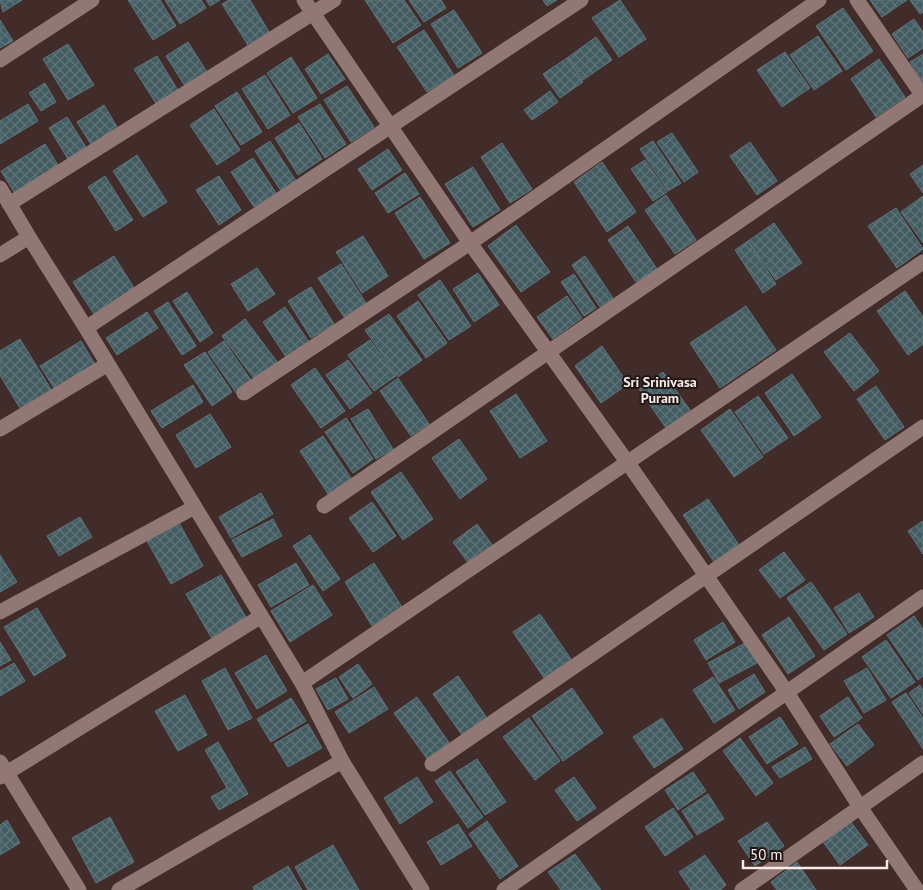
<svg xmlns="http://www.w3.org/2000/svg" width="923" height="890" viewBox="0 0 923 890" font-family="'PT Sans',sans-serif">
  <defs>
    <pattern id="building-cross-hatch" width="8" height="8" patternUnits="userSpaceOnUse" patternTransform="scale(1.25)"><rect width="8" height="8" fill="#425c62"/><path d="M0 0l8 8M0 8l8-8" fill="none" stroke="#5e7479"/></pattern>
  </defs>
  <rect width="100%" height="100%" fill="#412c29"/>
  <!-- building -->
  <path fill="url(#building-cross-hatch)" stroke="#5b767c" d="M 0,0 L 22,0 L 3,12 Z
    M 128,0 L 160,0 L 176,26 L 153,40 Z
    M 165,0 L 201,0 L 206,8 L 180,24 Z
    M 206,0 L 220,0 L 210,6 Z
    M 229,0 L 250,0 L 272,37 L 251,50 L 222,4 Z
    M 365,0 L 404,0 L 421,25 L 393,43 Z
    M 409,0 L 441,0 L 446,8 L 424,22 Z
    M 543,0 L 557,0 L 547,6 Z
    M 620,0 L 646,39 L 619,57 L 592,18 Z
    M 870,0 L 907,0 L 882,17 Z
    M 910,0 L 923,0 L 923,12 L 920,14 Z
    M 843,8 L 873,51 L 846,70 L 816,26 Z
    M 454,10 L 482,53 L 458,68 L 431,24 Z
    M 914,19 L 923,32 L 923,48 L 908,58 L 892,34 Z
    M 0,20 L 13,41 L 0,48 Z
    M 424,30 L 454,75 L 427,92 L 397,47 Z
    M 818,36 L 842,71 L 814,90 L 790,55 Z
    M 596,37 L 612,60 L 583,80 L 567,58 Z
    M 188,42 L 207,72 L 185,86 L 166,56 Z
    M 68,44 L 94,85 L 68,100 L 43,59 Z
    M 785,52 L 810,88 L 782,107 L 757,70 Z
    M 328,54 L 345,79 L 321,94 L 305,69 Z
    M 923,54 L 923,82 L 910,62 Z
    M 157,56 L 179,92 L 157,105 L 134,69 Z
    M 291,57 L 317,98 L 293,113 L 267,73 Z
    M 567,58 L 583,82 L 560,98 L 543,74 Z
    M 879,59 L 905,97 L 876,117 L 851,79 Z
    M 265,75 L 290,115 L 268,129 L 242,89 Z
    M 45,83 L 56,102 L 41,111 L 29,93 Z
    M 347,86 L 374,127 L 351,142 L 324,100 Z
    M 550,91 L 558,102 L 532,120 L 524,110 Z
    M 237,92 L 262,132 L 241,145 L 215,106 Z
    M 28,104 L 38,121 L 0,144 L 0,121 Z
    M 320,104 L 346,144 L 325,158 L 298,117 Z
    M 104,105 L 119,130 L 92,146 L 77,122 Z
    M 214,109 L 240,150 L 217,165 L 190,125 Z
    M 67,117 L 89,152 L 71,164 L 49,128 Z
    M 299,123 L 322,159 L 298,175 L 275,138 Z
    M 672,133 L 698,172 L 684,182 L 657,142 Z
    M 270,141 L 298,184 L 283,194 L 255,151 Z
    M 653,141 L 681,183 L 668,191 L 640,149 Z
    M 750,142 L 777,181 L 757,195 L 730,156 Z
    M 502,143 L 532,189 L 510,203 L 481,157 Z
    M 45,144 L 58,165 L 14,192 L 1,171 Z
    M 388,149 L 402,170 L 372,190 L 358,169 Z
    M 137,155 L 167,202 L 143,217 L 113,171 Z
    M 253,158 L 276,193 L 254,207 L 231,172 Z
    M 645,160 L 667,192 L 653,201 L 631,169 Z
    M 602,162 L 636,212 L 607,232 L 574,182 Z
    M 923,165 L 923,193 L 910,174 Z
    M 473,167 L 500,210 L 473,227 L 445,184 Z
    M 405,173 L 419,194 L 388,213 L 375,193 Z
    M 105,176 L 133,220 L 116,231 L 88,187 Z
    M 219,176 L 241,210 L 219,225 L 196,190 Z
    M 666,195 L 696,240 L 675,254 L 645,210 Z
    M 923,196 L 923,243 L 901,212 Z
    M 420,197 L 450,243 L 424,259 L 395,213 Z
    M 896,208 L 923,249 L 897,268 L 868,226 Z
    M 774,223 L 802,263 L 776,280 L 748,241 Z
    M 516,225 L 550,272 L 521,292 L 488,246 Z
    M 628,226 L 657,269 L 636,282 L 608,240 Z
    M 363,236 L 388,276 L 362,293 L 336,252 Z
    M 748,241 L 776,284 L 763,293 L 735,250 Z
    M 114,256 L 136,291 L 96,317 L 73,282 Z
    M 585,256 L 613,298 L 600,307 L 572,265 Z
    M 341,264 L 366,303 L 344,317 L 318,278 Z
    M 257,268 L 275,294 L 248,311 L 231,284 Z
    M 478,273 L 499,305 L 474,322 L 453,289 Z
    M 574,274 L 596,308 L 584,316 L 561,282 Z
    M 440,280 L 471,326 L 449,340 L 418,295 Z
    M 311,287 L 334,324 L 311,338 L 288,301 Z
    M 905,291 L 923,317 L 923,344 L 908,355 L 877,311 Z
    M 187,292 L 213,333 L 200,342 L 173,301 Z
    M 567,296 L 582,318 L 553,339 L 537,317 Z
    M 418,301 L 447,343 L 426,358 L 397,316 Z
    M 168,302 L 196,346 L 182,355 L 154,311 Z
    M 746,306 L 776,350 L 720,388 L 690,343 Z
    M 285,307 L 309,342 L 286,357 L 263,322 Z
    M 147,312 L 158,328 L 117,355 L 106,338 Z
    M 389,314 L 422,360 L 398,377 L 365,330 Z
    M 245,319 L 278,363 L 255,380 L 222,336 Z
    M 850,333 L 879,371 L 854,391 L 824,352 Z
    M 20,339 L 52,391 L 21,410 L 0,375 L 0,351 Z
    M 370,340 L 396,376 L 374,391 L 348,355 Z
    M 81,341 L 96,366 L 56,391 L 40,366 Z
    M 224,341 L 253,383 L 237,394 L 208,352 Z
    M 602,346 L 628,384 L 601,403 L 575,366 Z
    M 205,352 L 232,392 L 212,406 L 184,365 Z
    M 348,360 L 372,393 L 350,409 L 326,375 Z
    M 315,368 L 345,411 L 321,428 L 291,385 Z
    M 663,372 L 690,410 L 666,428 L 639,389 Z
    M 792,374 L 821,417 L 794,436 L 765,393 Z
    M 398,378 L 429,424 L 411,436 L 380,391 Z
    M 193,385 L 203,402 L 162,428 L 151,411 Z
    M 876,386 L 904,427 L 885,440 L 857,399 Z
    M 516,394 L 547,441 L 520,458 L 490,411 Z
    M 758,396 L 788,438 L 764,454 L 735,412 Z
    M 368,409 L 393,449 L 376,459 L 351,419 Z
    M 730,409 L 763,457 L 734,477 L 701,430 Z
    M 210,414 L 231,447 L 196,468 L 176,435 Z
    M 346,418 L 373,459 L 353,473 L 325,432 Z
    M 323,436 L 351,478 L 328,494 L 300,451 Z
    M 459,439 L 487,479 L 460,499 L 432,458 Z
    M 401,472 L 433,519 L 403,540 L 371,492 Z
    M 261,493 L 273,514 L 231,538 L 219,517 Z
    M 708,499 L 739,545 L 714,562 L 683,515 Z
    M 372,502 L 396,536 L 373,552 L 349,518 Z
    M 80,517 L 92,537 L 59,556 L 47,536 Z
    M 273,519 L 282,536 L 242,557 L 232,540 Z
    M 178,521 L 203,566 L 171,584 L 146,539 Z
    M 923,521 L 923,554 L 908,531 Z
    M 477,524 L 493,546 L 469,564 L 453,542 Z
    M 310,535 L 340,579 L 323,591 L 293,546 Z
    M 784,552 L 805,580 L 780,598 L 759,570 Z
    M 0,555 L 17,582 L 0,592 Z
    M 296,563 L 309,585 L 271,607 L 258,585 Z
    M 374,563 L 402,607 L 372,626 L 345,582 Z
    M 221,575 L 247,619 L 212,639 L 186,594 Z
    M 811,582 L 847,634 L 824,650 L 787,598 Z
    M 313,585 L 332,615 L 290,642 L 271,611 Z
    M 859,593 L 874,617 L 849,633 L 834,608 Z
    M 37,608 L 66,656 L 34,676 L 4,627 Z
    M 540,614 L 571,659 L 544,678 L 513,632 Z
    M 914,616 L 923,629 L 923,676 L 918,680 L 887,635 Z
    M 789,617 L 815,656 L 788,674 L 762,635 Z
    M 723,622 L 735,642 L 706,660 L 694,640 Z
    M 886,640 L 915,682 L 891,698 L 862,657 Z
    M 0,642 L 11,660 L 0,666 Z
    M 745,643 L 757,663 L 719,683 L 708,663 Z
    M 266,655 L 287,691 L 257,709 L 235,673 Z
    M 14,663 L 25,681 L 0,696 L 0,671 Z
    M 358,664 L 372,684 L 353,698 L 339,677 Z
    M 225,668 L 252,718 L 228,730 L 202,681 Z
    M 867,668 L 886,700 L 864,713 L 844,681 Z
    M 754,674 L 765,692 L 739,709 L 728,690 Z
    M 458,676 L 487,718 L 462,735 L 433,694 Z
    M 713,677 L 735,710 L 714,723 L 693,690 Z
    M 336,678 L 348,699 L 328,710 L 316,689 Z
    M 920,685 L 923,690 L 923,714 L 909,693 Z
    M 374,687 L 388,709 L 349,733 L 335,712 Z
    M 572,688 L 603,733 L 563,761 L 532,716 Z
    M 906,693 L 923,718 L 923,749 L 892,702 Z
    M 185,695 L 207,735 L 178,751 L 155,711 Z
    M 417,697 L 450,744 L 428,760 L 394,713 Z
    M 848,697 L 862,718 L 834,737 L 820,716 Z
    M 291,698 L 306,721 L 271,742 L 257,719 Z
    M 780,717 L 798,744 L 767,764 L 749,737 Z
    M 529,718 L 560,761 L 535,780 L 503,737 Z
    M 662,718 L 683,749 L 654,768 L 633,737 Z
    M 308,724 L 322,748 L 288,767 L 274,744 Z
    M 858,724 L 874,745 L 847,766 L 830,744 Z
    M 740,738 L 773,783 L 756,796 L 723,751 Z
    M 218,742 L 248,794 L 219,810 L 211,797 L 227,788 L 205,750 Z
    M 805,747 L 812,759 L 780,778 L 772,767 Z
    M 477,759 L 506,802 L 485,815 L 456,772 Z
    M 450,771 L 483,817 L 468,828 L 435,781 Z
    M 693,772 L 706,791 L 678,810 L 665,790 Z
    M 417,777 L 433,802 L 400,824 L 384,798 Z
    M 574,777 L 596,808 L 577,821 L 555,790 Z
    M 708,794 L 724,819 L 697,835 L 682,811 Z
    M 673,808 L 693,837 L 665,856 L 645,827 Z
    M 110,817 L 134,862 L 96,883 L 72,838 Z
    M 7,820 L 20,843 L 0,855 L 0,825 Z
    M 487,821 L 518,866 L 500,879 L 469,834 Z
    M 767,822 L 784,846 L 755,866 L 738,841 Z
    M 851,822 L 868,845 L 840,865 L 823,842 Z
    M 458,824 L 472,846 L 441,865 L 427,842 Z
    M 333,845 L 359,890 L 308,890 L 295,867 Z
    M 575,854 L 601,890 L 561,890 L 548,872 Z
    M 705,855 L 726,885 L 720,890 L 691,890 L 679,872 Z
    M 797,862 L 816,890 L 777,890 L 771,882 Z
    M 288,866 L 302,890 L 254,890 L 253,887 Z"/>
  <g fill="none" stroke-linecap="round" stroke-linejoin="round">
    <!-- minor -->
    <path stroke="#927874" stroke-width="15" d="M 304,0 L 470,243 L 628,463 L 788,694 L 860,807 L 917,890
      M 857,0 L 923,96
      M 0,60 L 92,0
      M 0,188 L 29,237
      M 9,204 L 334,0
      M 0,255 L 29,237 L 86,328 L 581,0
      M 86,328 L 302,683 L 342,761 L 422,890
      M 244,393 L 470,243 L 819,0
      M 0,429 L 108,364
      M 324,506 L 923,95
      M 0,612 L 193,508
      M 302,683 L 923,262
      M 0,762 L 79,890
      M 432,764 L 923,427
      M 0,777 L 260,617
      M 119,890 L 342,761
      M 504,890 L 923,597
      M 742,890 L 923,763"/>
  </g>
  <g text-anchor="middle" stroke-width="4" stroke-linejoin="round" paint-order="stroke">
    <!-- neighbourhood labels -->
    <g font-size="14" font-weight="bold" fill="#fbecea" stroke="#211716">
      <text x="660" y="387">Sri Srinivasa<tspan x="660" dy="16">Puram</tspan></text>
    </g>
  </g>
  <!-- scale -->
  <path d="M743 860v8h144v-8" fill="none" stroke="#fbecea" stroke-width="2.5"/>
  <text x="750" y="860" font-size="15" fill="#fbecea" stroke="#211716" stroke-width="4" paint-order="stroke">50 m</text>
</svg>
